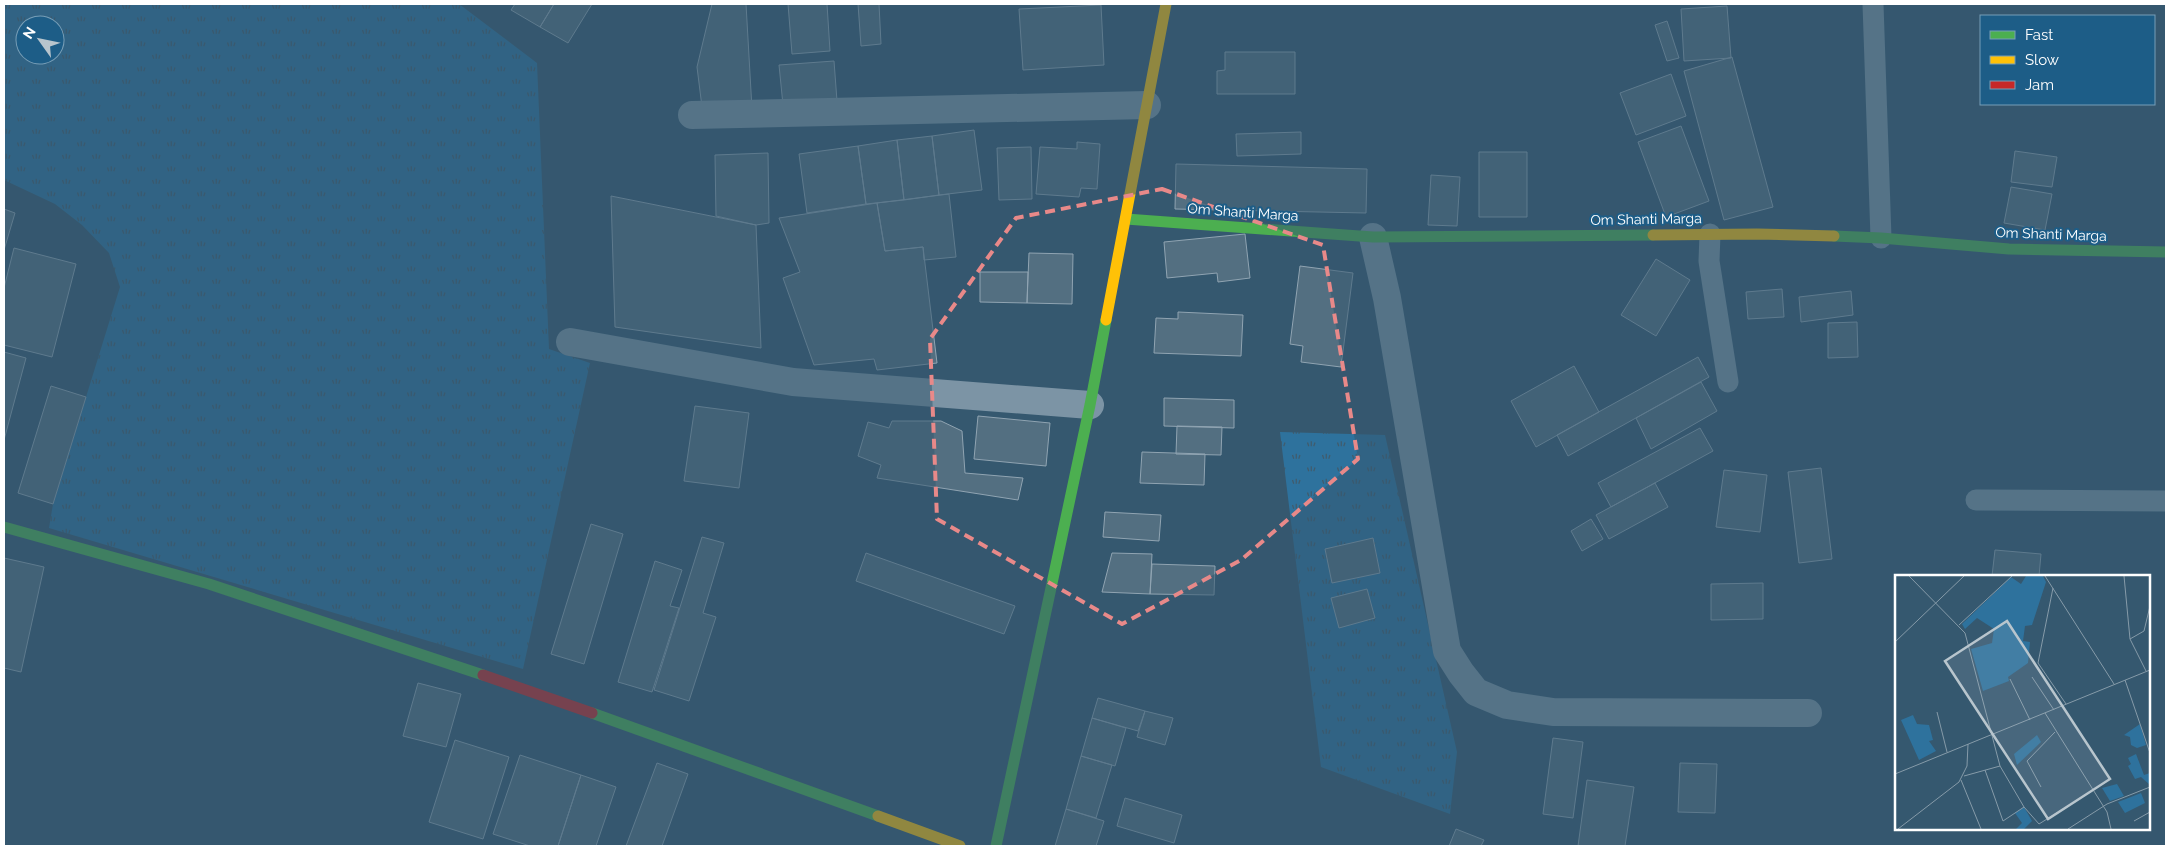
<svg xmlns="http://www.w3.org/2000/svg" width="2170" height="850" viewBox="0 0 2170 850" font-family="Raleway,sans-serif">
  <defs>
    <pattern id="grass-tufts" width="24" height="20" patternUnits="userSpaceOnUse" patternTransform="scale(1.25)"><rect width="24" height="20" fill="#2e729d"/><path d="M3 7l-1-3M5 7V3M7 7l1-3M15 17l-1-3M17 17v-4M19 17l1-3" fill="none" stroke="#405b6c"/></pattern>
  </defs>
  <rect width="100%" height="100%" fill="#35586f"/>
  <!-- grass -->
  <path fill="url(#grass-tufts)" fill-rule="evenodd" d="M 4,4 L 459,4 L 537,63 L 549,349 L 590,363 L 523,669 L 49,528 L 53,504 L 120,287 L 109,253 L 82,225 L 55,204 L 4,180 ZM 25,25 L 55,25 L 55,55 L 25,55 Z
    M 1280,432 L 1385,435 L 1457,752 L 1450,814 L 1321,767 Z"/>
  <!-- building -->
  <path fill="#536f81" stroke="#90a4b2" d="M 515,4 L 554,4 L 540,27 L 511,10 Z
    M 554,4 L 592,4 L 568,43 L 540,27 Z
    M 712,4 L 746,4 L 752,109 L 702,107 L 697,67 Z
    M 788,4 L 827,4 L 830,51 L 792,54 Z
    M 858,4 L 879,4 L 881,44 L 861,46 Z
    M 1101,5 L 1104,65 L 1023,70 L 1019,9 Z
    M 1727,6 L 1731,58 L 1684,61 L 1681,9 Z
    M 1667,21 L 1679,58 L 1667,61 L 1655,25 Z
    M 1225,52 L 1295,52 L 1295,94 L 1217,94 L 1217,71 L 1225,70 Z
    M 1732,57 L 1773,207 L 1724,220 L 1684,71 Z
    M 834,61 L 837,101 L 783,105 L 779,65 Z
    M 1671,74 L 1686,116 L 1636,135 L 1620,93 Z
    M 1681,126 L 1709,201 L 1666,217 L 1638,142 Z
    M 974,130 L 982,190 L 939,195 L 932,136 Z
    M 1301,132 L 1301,154 L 1237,156 L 1236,134 Z
    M 932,136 L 939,195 L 904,200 L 897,140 Z
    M 897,140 L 904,200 L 866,204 L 858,146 Z
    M 1077,142 L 1100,144 L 1097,189 L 1081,188 L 1079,197 L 1036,194 L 1040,147 L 1077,149 Z
    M 858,146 L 866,204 L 807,213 L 799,154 Z
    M 1031,147 L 1032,199 L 999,200 L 997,148 Z
    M 2015,151 L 2057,157 L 2052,187 L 2011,182 Z
    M 1479,152 L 1527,152 L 1527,217 L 1479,217 Z
    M 768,153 L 769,223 L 756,225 L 716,216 L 715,155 Z
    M 1176,164 L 1367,169 L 1366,213 L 1175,209 Z
    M 1431,175 L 1460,177 L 1457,226 L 1428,225 Z
    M 2011,187 L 2052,194 L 2045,230 L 2004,223 Z
    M 949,194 L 956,257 L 924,260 L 923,247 L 885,251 L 877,203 Z
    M 611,196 L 756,225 L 761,348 L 615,327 Z
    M 877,203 L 885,251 L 923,247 L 937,363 L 877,370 L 874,359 L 814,365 L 783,278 L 800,272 L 779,218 Z
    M 4,209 L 15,213 L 4,250 Z
    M 1245,234 L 1250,278 L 1218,282 L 1217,273 L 1167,278 L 1164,242 Z
    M 14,248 L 76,264 L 52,357 L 4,345 L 4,288 Z
    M 1029,253 L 1073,254 L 1072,304 L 1027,303 Z
    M 1656,259 L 1690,280 L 1656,336 L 1621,315 Z
    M 1300,266 L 1353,273 L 1341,367 L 1301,362 L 1303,346 L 1290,344 Z
    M 980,272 L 1028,272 L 1027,303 L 980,302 Z
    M 1782,289 L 1784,317 L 1748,319 L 1746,292 Z
    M 1851,291 L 1853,315 L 1801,322 L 1799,297 Z
    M 1178,312 L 1243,315 L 1241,356 L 1154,353 L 1156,318 L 1178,319 Z
    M 1857,322 L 1858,357 L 1828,358 L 1828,323 Z
    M 4,352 L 26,358 L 4,440 Z
    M 1698,357 L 1709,377 L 1568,456 L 1557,435 Z
    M 1574,366 L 1599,412 L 1536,447 L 1511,401 Z
    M 1701,382 L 1717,411 L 1651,449 L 1636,418 Z
    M 51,386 L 86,397 L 53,504 L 18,493 Z
    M 1164,398 L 1234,400 L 1234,428 L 1164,426 Z
    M 695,406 L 749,413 L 739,488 L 684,481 Z
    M 978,416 L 1050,423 L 1046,466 L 974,459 Z
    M 892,421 L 941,421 L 962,431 L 965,473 L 1023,478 L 1018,500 L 877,478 L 881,465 L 858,456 L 868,422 L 889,428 Z
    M 1177,426 L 1222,427 L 1221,455 L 1176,454 Z
    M 1700,428 L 1713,451 L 1611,507 L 1598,483 Z
    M 1142,452 L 1205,454 L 1204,485 L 1140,483 Z
    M 1821,468 L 1832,559 L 1799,563 L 1788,472 Z
    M 1724,470 L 1767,475 L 1760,532 L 1716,527 Z
    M 1655,483 L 1668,507 L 1609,539 L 1596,515 Z
    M 1105,512 L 1161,515 L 1159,541 L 1103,537 Z
    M 1591,519 L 1603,539 L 1582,551 L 1571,531 Z
    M 591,524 L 623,534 L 584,664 L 551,654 Z
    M 702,537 L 724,543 L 703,613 L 716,617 L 689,701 L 654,690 Z
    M 1373,538 L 1380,573 L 1332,583 L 1325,549 Z
    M 1995,550 L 2041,554 L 2039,576 L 1992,576 Z
    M 866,553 L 1015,606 L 1004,634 L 856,581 Z
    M 1112,553 L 1152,554 L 1150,594 L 1102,592 Z
    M 4,558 L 44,567 L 21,672 L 4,668 Z
    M 655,561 L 682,570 L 670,606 L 679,608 L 652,692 L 618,682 Z
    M 1152,564 L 1215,566 L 1214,595 L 1150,594 Z
    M 1763,583 L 1763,619 L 1711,620 L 1711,584 Z
    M 1367,589 L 1375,618 L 1339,628 L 1331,598 Z
    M 418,683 L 461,694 L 446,747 L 403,736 Z
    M 1098,698 L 1145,711 L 1138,731 L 1092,718 Z
    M 1145,711 L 1173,718 L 1165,745 L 1137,737 Z
    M 1092,718 L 1126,728 L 1115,766 L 1081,756 Z
    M 1553,738 L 1583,742 L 1573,818 L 1543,814 Z
    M 455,740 L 509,757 L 483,839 L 429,822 Z
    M 520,755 L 581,775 L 558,846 L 530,846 L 493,834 Z
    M 1081,756 L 1112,765 L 1096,818 L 1066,809 Z
    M 657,763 L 688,774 L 662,846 L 626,846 Z
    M 1680,763 L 1717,764 L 1715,813 L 1678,812 Z
    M 581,775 L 616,787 L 596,846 L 558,846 Z
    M 1587,780 L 1634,787 L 1625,846 L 1578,846 Z
    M 1125,798 L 1182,815 L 1174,843 L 1117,826 Z
    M 1066,809 L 1104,821 L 1096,846 L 1055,846 Z
    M 1456,829 L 1484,840 L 1481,846 L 1449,846 Z"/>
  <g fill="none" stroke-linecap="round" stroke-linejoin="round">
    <!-- lane -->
    <path stroke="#7c94a5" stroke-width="21" d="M 1873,4 L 1881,238
      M 1710,234 L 1709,261 L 1728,382
      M 1976,500 L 2166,501"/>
    <!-- street -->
    <path stroke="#7c94a5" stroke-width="28" d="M 692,115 L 1147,105
      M 1373,237 L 1387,298 L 1447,651 L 1461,673 L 1476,692 L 1507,705 L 1553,712 L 1808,713
      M 570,342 L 793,382 L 1090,405"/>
    <!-- fast -->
    <path stroke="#4caf50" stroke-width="11" d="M 1126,219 L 1373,237 L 1653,235
      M 1834,236 L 1881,238 L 2009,249 L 2166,252
      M 4,527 L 209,584 L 483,675
      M 592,713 L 878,816
      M 996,846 L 1090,405 L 1106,320"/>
    <!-- slow -->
    <path stroke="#ffc107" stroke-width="11" d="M 1653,235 L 1757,234 L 1834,236
      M 1106,320 L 1166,4
      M 878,816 L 960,846"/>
    <!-- jam -->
    <path stroke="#c62828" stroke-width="11" d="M 483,675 L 592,713"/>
  </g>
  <!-- marked area -->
  <path d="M0 0H2170V850H0ZM 1162,189 L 1323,245 L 1358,459 L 1241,560 L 1122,624 L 937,519 L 930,339 L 1016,218 Z" fill="#35586f" fill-opacity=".55" fill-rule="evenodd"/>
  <path fill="none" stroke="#e88989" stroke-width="4" stroke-dasharray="10 6" stroke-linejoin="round" d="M 1162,189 L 1323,245 L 1358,459 L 1241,560 L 1122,624 L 937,519 L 930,339 L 1016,218 Z"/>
  <g text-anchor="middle" stroke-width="4" stroke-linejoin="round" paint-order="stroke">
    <!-- street labels -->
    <g font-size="14" fill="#fff" stroke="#1d5d87">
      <text transform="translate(1243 212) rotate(4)" y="5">Om Shanti Marga</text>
      <text transform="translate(1646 219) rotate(-1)" y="5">Om Shanti Marga</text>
      <text transform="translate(2051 234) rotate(2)" y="5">Om Shanti Marga</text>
    </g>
  </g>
  <!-- overview -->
  <g transform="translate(1895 575)">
    <rect width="255" height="255" fill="#35586f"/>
    <path d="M 131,1 L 148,1 L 151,7 L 137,50 L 130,51 L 128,66 L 135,67 L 133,88 L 113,102 L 114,106 L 88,116 L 76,74 L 97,68 L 99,54 L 82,43 L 70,54 L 67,49 L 116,2 L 126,9 ZM 18,140 L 22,149 L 34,150 L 38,165 L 34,166 L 41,176 L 24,185 L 6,145 ZM 245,149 L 251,170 L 242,173 L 236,170 L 235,162 L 229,160 ZM 142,160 L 146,167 L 122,190 L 119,179 ZM 241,179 L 249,200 L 255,198 L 255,210 L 246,202 L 240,204 L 233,191 L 236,189 L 233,183 ZM 222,209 L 229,221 L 215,226 L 207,213 ZM 246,218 L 250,228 L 230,238 L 223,227 ZM 129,232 L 137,246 L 129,254 L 121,254 L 127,248 L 120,238 Z" fill="#2e729d"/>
    <path fill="none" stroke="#869ba9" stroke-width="1" d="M 14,1 L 70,58 L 105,191M 150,1 L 219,109M 229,1 L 235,64M 158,13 L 143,88 L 171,129M 64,50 L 117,1M 0,67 L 69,1M 251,96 L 235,64 L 249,56 L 255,31M 137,102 L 159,135M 115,104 L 135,145M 230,105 L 255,178M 42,137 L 52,177M 150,138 L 212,237 L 216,254M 90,195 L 108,246 L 129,232M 0,199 L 255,95M 69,201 L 105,191 L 129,232 L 144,249 L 197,216M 66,205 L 86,254M 146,212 L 132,186 L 160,157M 239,246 L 255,237M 3,254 L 64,207 L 72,191 L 73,169M 173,254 L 212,229 L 255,212"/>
    <path fill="#b8c5cd" fill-opacity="0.15" stroke="#b8c5cd" stroke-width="2.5" d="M 112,46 L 215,204 L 153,244 L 50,86 Z"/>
    <rect width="255" height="255" fill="none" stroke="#fff" stroke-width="2.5"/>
  </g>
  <!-- border -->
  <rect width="2170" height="850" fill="none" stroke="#ffffff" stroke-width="10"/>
  <!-- legend -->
  <rect x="1980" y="15" width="175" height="90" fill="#1d5d87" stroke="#779eb7"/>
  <rect x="1990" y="31" width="25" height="8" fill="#4caf50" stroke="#779eb7"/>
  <text x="2025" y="40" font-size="15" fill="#ffffff">Fast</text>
  <rect x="1990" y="56" width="25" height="8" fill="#ffc107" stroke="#779eb7"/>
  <text x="2025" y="65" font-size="15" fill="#ffffff">Slow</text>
  <rect x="1990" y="81" width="25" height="8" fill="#c62828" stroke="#779eb7"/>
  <text x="2025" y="90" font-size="15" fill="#ffffff">Jam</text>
  <!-- north arrow -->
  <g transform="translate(40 40) rotate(303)"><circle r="24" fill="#1d5d87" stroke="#779eb7"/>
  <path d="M0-4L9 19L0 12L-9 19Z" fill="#b8c5cd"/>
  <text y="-8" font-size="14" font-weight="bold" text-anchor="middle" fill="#ffffff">N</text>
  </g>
</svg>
